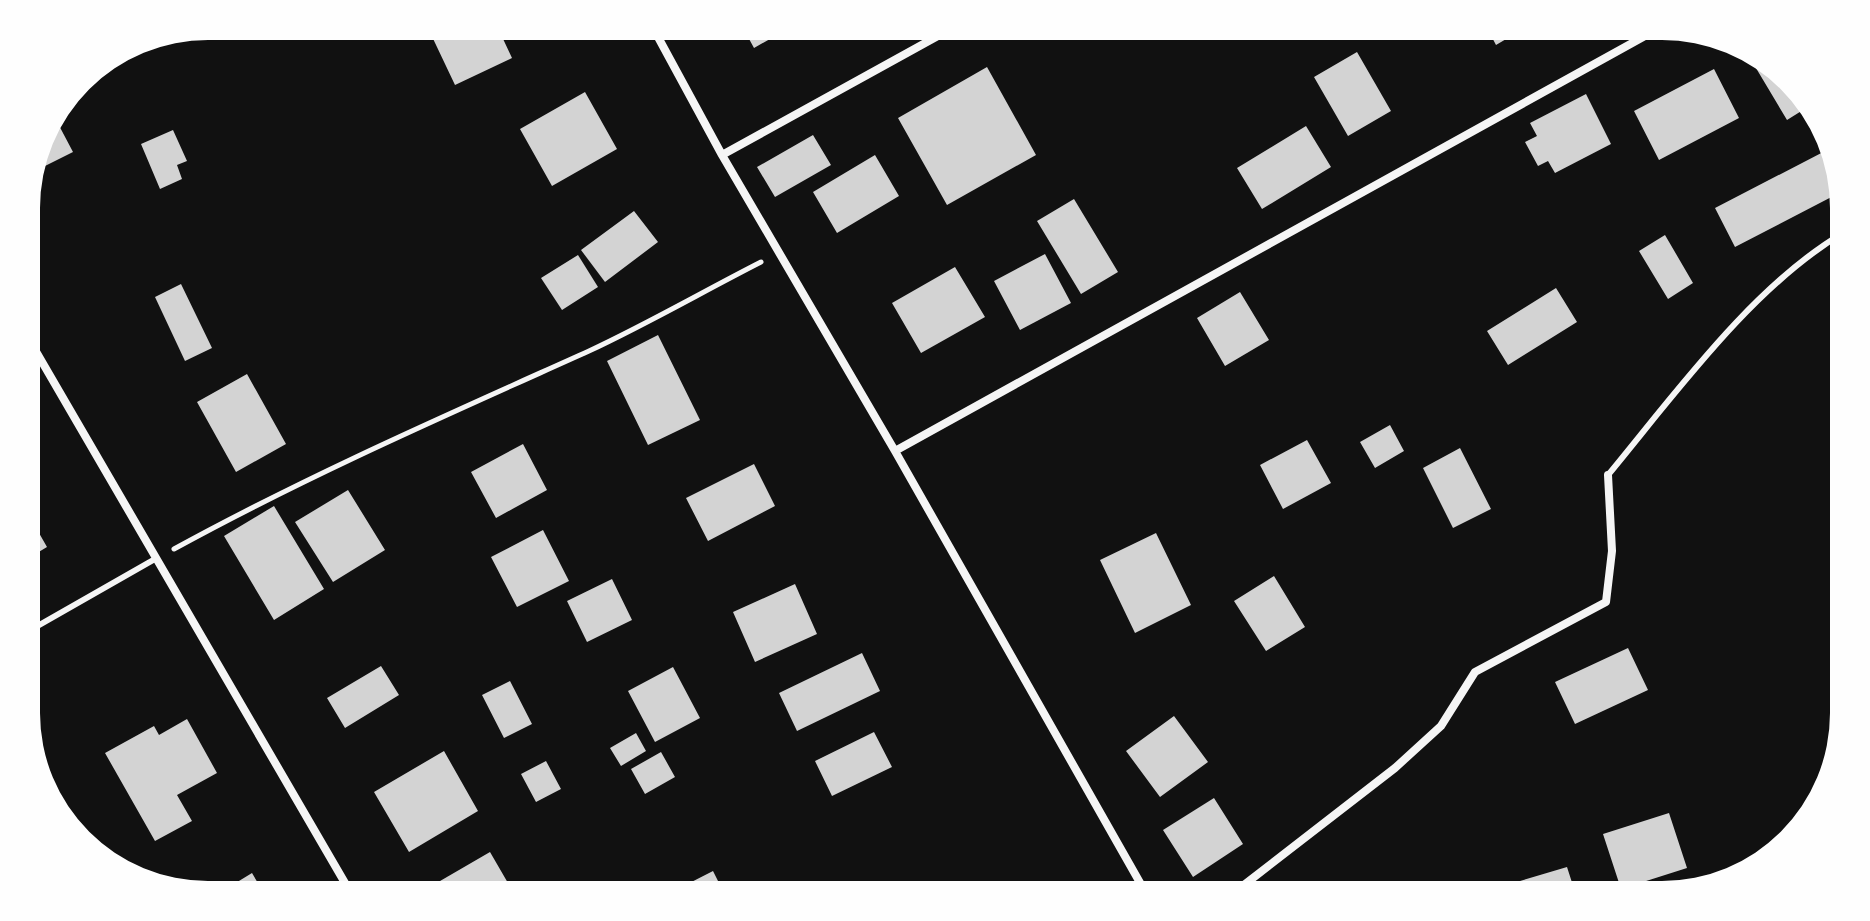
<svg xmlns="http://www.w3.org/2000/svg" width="1870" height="921" viewBox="0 0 1870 921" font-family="'Golos Text',sans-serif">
  <rect width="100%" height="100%" fill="#111"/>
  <!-- building -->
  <path fill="#d3d3d3" d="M 427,26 L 497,26 L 512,58 L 455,85 Z
    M 742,26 L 793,26 L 754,48 Z
    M 1486,26 L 1528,26 L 1496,45 Z
    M 1357,52 L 1391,111 L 1348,136 L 1314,77 Z
    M 1750,52 L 1811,105 L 1787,120 L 1747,53 Z
    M 987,67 L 1036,155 L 947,205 L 898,118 Z
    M 1714,69 L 1739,118 L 1659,160 L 1634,111 Z
    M 585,92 L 617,149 L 552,186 L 520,129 Z
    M 1586,94 L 1611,144 L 1555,173 L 1548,161 L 1538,166 L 1525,142 L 1537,136 L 1530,123 Z
    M 54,116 L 73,152 L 33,172 L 45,128 Z
    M 1306,126 L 1331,167 L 1262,209 L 1237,168 Z
    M 173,130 L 187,161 L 177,165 L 182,179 L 160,189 L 141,144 Z
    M 813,135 L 831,165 L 775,197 L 757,167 Z
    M 1829,149 L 1843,191 L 1735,247 L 1715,208 Z
    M 875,155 L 899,196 L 837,233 L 813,192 Z
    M 1074,199 L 1118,272 L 1081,294 L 1037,221 Z
    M 634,211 L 658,242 L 605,282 L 581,250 Z
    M 1665,235 L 1693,283 L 1668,299 L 1639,251 Z
    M 1045,254 L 1071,303 L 1020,330 L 994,281 Z
    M 578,255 L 598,287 L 562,310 L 541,278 Z
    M 955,267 L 985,317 L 921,353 L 892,303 Z
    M 181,284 L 212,348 L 185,361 L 155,297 Z
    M 1556,288 L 1577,322 L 1508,365 L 1487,331 Z
    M 1240,292 L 1269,340 L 1225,366 L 1197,318 Z
    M 658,335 L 700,420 L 648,445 L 607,361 Z
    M 247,374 L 286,444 L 236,472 L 197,402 Z
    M 1390,425 L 1404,451 L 1375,468 L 1360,442 Z
    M 1307,440 L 1331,483 L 1283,509 L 1260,465 Z
    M 523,444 L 547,490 L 496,518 L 471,472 Z
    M 1460,448 L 1491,509 L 1453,528 L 1423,468 Z
    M 754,464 L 775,506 L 708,541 L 686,498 Z
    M 348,490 L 385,550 L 333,582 L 295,522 Z
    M 274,506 L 324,589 L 274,620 L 224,536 Z
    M 27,512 L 47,547 L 27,559 Z
    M 543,530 L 569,581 L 517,607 L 491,557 Z
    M 1156,533 L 1191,605 L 1135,633 L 1100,560 Z
    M 1274,576 L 1305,627 L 1266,651 L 1234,601 Z
    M 612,579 L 632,620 L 587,642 L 567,601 Z
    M 795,584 L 817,634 L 755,662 L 733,612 Z
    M 1628,648 L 1648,690 L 1575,724 L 1555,682 Z
    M 862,653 L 880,691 L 797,731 L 779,693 Z
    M 381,666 L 399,695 L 345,728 L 327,698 Z
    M 673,667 L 700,718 L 655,742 L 628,691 Z
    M 510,681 L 532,724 L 504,738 L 482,695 Z
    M 1174,716 L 1208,762 L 1160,797 L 1126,751 Z
    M 187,719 L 217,773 L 177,795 L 192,821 L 155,841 L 105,753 L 154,726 L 159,735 Z
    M 874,732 L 892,767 L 832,796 L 815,761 Z
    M 636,733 L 646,751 L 621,766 L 610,748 Z
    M 444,751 L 478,811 L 409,852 L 374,792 Z
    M 661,752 L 675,777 L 645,794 L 631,769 Z
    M 546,761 L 561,789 L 536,802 L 521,774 Z
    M 1214,798 L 1243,844 L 1193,877 L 1163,830 Z
    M 1669,813 L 1687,868 L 1621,889 L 1603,834 Z
    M 490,852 L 515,895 L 432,895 L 428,888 Z
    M 1567,867 L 1576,895 L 1505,895 L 1503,886 Z
    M 713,871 L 725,895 L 666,895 Z
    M 252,873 L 265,895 L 216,895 Z"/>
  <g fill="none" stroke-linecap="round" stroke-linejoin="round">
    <!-- path -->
    <path stroke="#f5f5f5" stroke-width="5" d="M 174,549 C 309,475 449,414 589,351 C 647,324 704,291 761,262"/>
    <!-- service -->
    <path stroke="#f5f5f5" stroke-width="6" d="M 1608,475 C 1675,394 1753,286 1843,233
      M 27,632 L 155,559"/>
    <!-- minor -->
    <path stroke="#f5f5f5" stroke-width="8" d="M 652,26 L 722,155 L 895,451 L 1147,895
      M 722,155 L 956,26
      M 27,336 L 352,895
      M 895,451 L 1663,26
      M 1231,895 L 1395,768 L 1441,726 L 1475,672 L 1606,602 L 1612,551 L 1608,475"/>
  </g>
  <!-- crop -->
  <path d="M0 0H1870V921H0ZM208 40H1662A168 168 0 0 1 1830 208V713A168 168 0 0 1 1662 881H208A168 168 0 0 1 40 713V208A168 168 0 0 1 208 40Z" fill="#fefefe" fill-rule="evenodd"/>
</svg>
